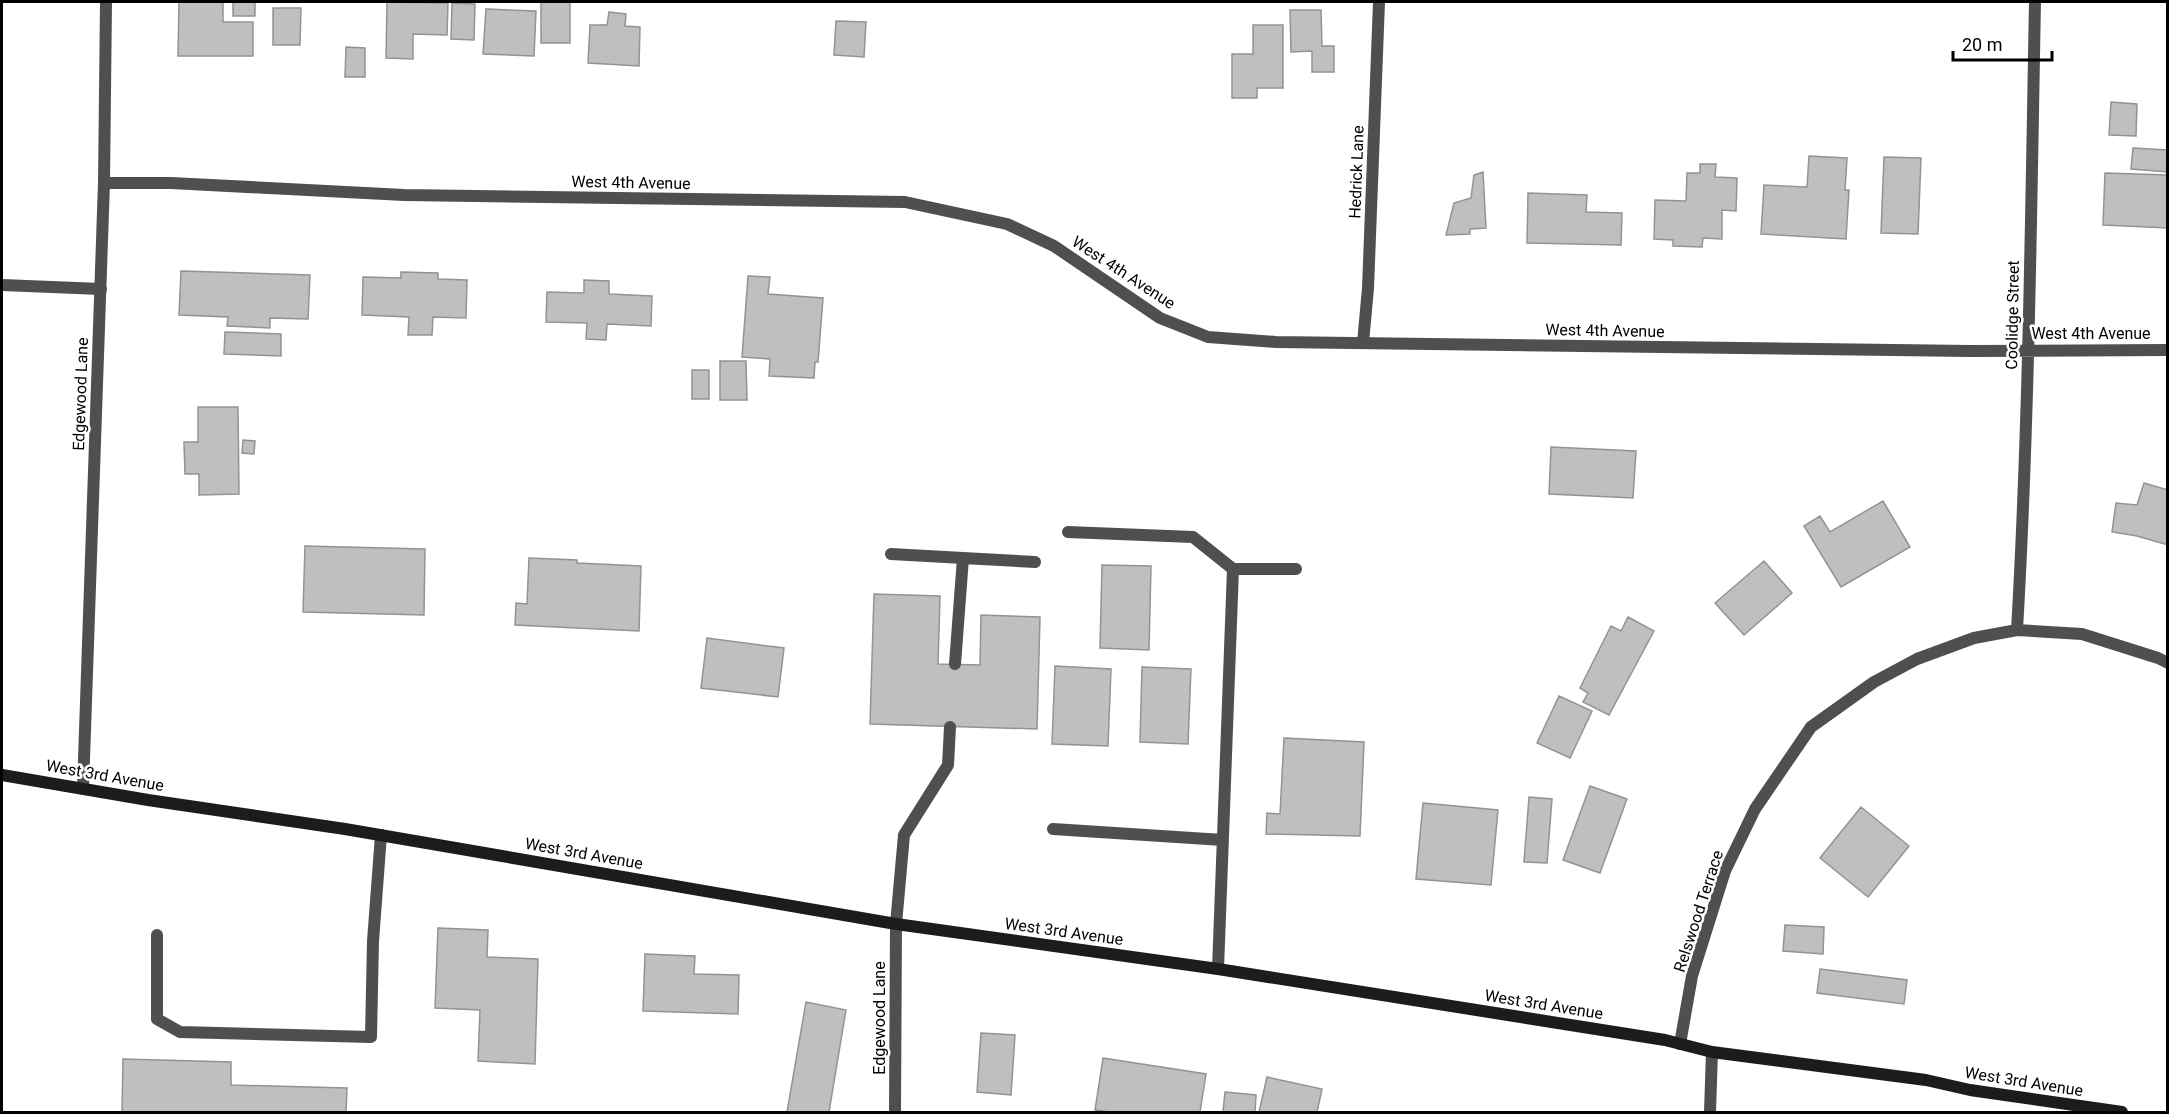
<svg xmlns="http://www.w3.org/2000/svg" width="2169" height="1114" viewBox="0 0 2169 1114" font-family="Roboto,sans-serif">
  <rect width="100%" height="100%" fill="#fff"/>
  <!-- building -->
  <path fill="#bfbfbf" stroke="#939393" stroke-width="1.5" d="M 179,2 L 223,2 L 223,22 L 253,22 L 253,56 L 178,56 Z
    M 233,2 L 255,2 L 255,16 L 233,16 Z
    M 387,2 L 448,3 L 447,35 L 413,34 L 413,59 L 386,58 Z
    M 541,2 L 570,2 L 570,43 L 541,43 Z
    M 452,3 L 475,4 L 474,40 L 451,39 Z
    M 273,8 L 301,8 L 300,45 L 273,45 Z
    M 486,9 L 536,11 L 534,56 L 483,54 Z
    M 1290,10 L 1321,10 L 1322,46 L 1334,46 L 1334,72 L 1312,72 L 1312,51 L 1291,52 Z
    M 609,12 L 626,14 L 625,26 L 640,27 L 639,66 L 588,63 L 590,25 L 607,25 Z
    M 836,21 L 866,22 L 864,57 L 834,55 Z
    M 1253,25 L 1283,25 L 1283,88 L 1257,88 L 1257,98 L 1232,98 L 1232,54 L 1253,54 Z
    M 346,47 L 365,48 L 365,77 L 345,77 Z
    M 2111,102 L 2137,104 L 2136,136 L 2109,135 Z
    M 2133,148 L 2168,150 L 2168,172 L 2131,169 Z
    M 1809,156 L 1847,158 L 1845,190 L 1849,190 L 1846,239 L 1761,234 L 1764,185 L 1807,187 Z
    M 1884,157 L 1921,158 L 1918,234 L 1881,233 Z
    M 1700,164 L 1716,164 L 1715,177 L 1737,178 L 1736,211 L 1722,210 L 1722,239 L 1703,238 L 1702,247 L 1673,246 L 1673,240 L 1654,239 L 1655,200 L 1686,201 L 1687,173 L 1700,173 Z
    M 1483,172 L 1486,228 L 1470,229 L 1470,234 L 1446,235 L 1454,203 L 1471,198 L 1474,175 Z
    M 2105,173 L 2168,175 L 2168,228 L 2103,225 Z
    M 1528,193 L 1587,195 L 1586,212 L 1622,213 L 1621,245 L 1527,243 Z
    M 181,271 L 310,275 L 308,319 L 270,318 L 270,328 L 227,326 L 228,317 L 179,315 Z
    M 401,272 L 438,273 L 438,279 L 467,280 L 466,318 L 433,317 L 432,335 L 408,335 L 409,317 L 362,315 L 363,277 L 401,278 Z
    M 748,276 L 770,277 L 768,294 L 823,298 L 818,362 L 815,362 L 814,378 L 769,376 L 770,359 L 742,357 Z
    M 584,280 L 609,281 L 609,294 L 652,296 L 651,326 L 607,324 L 606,340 L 586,339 L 587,323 L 546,322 L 547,292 L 584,293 Z
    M 225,332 L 281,334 L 281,356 L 224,354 Z
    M 720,361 L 746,361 L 747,400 L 720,400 Z
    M 692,370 L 709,370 L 709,399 L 692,399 Z
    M 198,407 L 238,407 L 239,494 L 199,495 L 199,474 L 185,474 L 184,442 L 198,442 Z
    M 243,440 L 255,441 L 254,454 L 242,453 Z
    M 1551,447 L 1636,451 L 1633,498 L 1549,494 Z
    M 2144,483 L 2168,490 L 2168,545 L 2137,536 L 2112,532 L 2116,503 L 2137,505 Z
    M 1883,501 L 1910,547 L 1841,587 L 1804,526 L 1820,516 L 1830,532 Z
    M 305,546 L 425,549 L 424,615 L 303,612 Z
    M 529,558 L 577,560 L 577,563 L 641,566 L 639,631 L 515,625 L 516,603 L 527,604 Z
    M 1764,561 L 1792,593 L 1744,635 L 1715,603 Z
    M 1102,565 L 1151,566 L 1149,650 L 1100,648 Z
    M 874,594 L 940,596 L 938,664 L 980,665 L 981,615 L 1040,617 L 1037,729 L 870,724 Z
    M 1628,617 L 1654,631 L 1609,715 L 1583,702 L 1588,693 L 1580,688 L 1611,626 L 1621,631 Z
    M 707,638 L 784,648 L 778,697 L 701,688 Z
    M 1055,666 L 1111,669 L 1108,746 L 1052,744 Z
    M 1142,667 L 1191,669 L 1188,744 L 1140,742 Z
    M 1559,696 L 1592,711 L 1570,758 L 1537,743 Z
    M 1284,738 L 1364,742 L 1360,836 L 1266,834 L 1267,813 L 1280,814 Z
    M 1590,786 L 1627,799 L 1600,873 L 1563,860 Z
    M 1529,797 L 1552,799 L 1547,863 L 1524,862 Z
    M 1423,803 L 1498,810 L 1491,885 L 1416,879 Z
    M 1861,807 L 1909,846 L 1868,897 L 1820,858 Z
    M 1785,925 L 1824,927 L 1823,954 L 1783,951 Z
    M 438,928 L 488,930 L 487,957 L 538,959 L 535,1064 L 478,1061 L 480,1010 L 435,1008 Z
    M 645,954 L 695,956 L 694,974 L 739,975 L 738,1014 L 643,1011 Z
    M 1820,969 L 1907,980 L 1904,1004 L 1817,993 Z
    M 806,1002 L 846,1010 L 829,1112 L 787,1112 Z
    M 981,1033 L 1015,1035 L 1011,1095 L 977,1092 Z
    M 1103,1058 L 1206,1074 L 1200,1112 L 1110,1112 L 1095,1110 Z
    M 123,1059 L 231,1062 L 231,1085 L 347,1088 L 346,1112 L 122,1112 Z
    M 1267,1077 L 1322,1089 L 1317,1112 L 1259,1112 Z
    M 1225,1092 L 1256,1095 L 1255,1112 L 1223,1112 Z"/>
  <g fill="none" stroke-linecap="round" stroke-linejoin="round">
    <!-- lane -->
    <path stroke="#4f4f4f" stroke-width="12" d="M 2,285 L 101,289
      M 1068,532 L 1193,537 L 1233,569 L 1218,969
      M 891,554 L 963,558 L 955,664
      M 963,558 L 1035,562
      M 1233,569 L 1296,569
      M 1053,829 L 1223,840
      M 896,924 L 904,835 L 948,765 L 950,727
      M 157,935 L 157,1019 L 180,1032 L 371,1037 L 373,941 L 381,835"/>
    <!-- street -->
    <path stroke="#4f4f4f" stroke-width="12" d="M 104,183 L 171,183 L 404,195 L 905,202 L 1007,224 L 1054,246 L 1160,318 L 1208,337 L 1276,342 L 1970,351 L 2168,350
      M 1363,343 L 1368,288 L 1379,2
      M 2017,630 C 2029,421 2031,211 2035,2
      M 83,788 L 104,183 L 106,2
      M 1680,1044 L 1692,976 L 1725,871 L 1755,809 L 1811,727 L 1874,682 L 1917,659 L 1974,638 L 2017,630 L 2082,634 L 2158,658 L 2168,663
      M 895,1112 L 896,924
      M 1710,1112 L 1712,1052"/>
    <!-- secondary -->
    <path stroke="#1c1c1c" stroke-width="12" d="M 2,775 L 148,800 L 345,829 L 896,924 L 1218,969 L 1665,1040 L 1712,1052 L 1926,1080 L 1970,1090 L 2122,1112"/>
  </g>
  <g text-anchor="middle" stroke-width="5" stroke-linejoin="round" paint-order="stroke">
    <!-- street labels -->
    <g font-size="16" fill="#000" stroke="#fff">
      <text transform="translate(1356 172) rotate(-88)" y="6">Hedrick Lane</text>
      <text transform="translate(631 182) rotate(1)" y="6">West 4th Avenue</text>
      <text transform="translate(1124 272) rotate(33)" y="6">West 4th Avenue</text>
      <text transform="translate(2012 315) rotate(-89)" y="6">Coolidge Street</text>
      <text transform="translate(1605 330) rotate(1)" y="6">West 4th Avenue</text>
      <text x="2091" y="339">West 4th Avenue</text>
      <text transform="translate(80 394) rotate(-88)" y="6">Edgewood Lane</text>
      <text transform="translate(105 775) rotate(10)" y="6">West 3rd Avenue</text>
      <text transform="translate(584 853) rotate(10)" y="6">West 3rd Avenue</text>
      <text transform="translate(1698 911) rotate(-72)" y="6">Relswood Terrace</text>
      <text transform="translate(1064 931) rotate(8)" y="6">West 3rd Avenue</text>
      <text transform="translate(1544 1004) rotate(9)" y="6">West 3rd Avenue</text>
      <text transform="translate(879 1018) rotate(-90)" y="6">Edgewood Lane</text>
      <text transform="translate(2024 1081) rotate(9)" y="6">West 3rd Avenue</text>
    </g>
  </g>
  <!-- border -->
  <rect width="2169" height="1114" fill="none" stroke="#000000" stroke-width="6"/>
  <!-- scale -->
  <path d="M1953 51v9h99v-9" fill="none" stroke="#000000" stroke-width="3"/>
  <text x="1962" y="51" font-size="18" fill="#000000" stroke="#ffffff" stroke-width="4.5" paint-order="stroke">20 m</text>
</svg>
